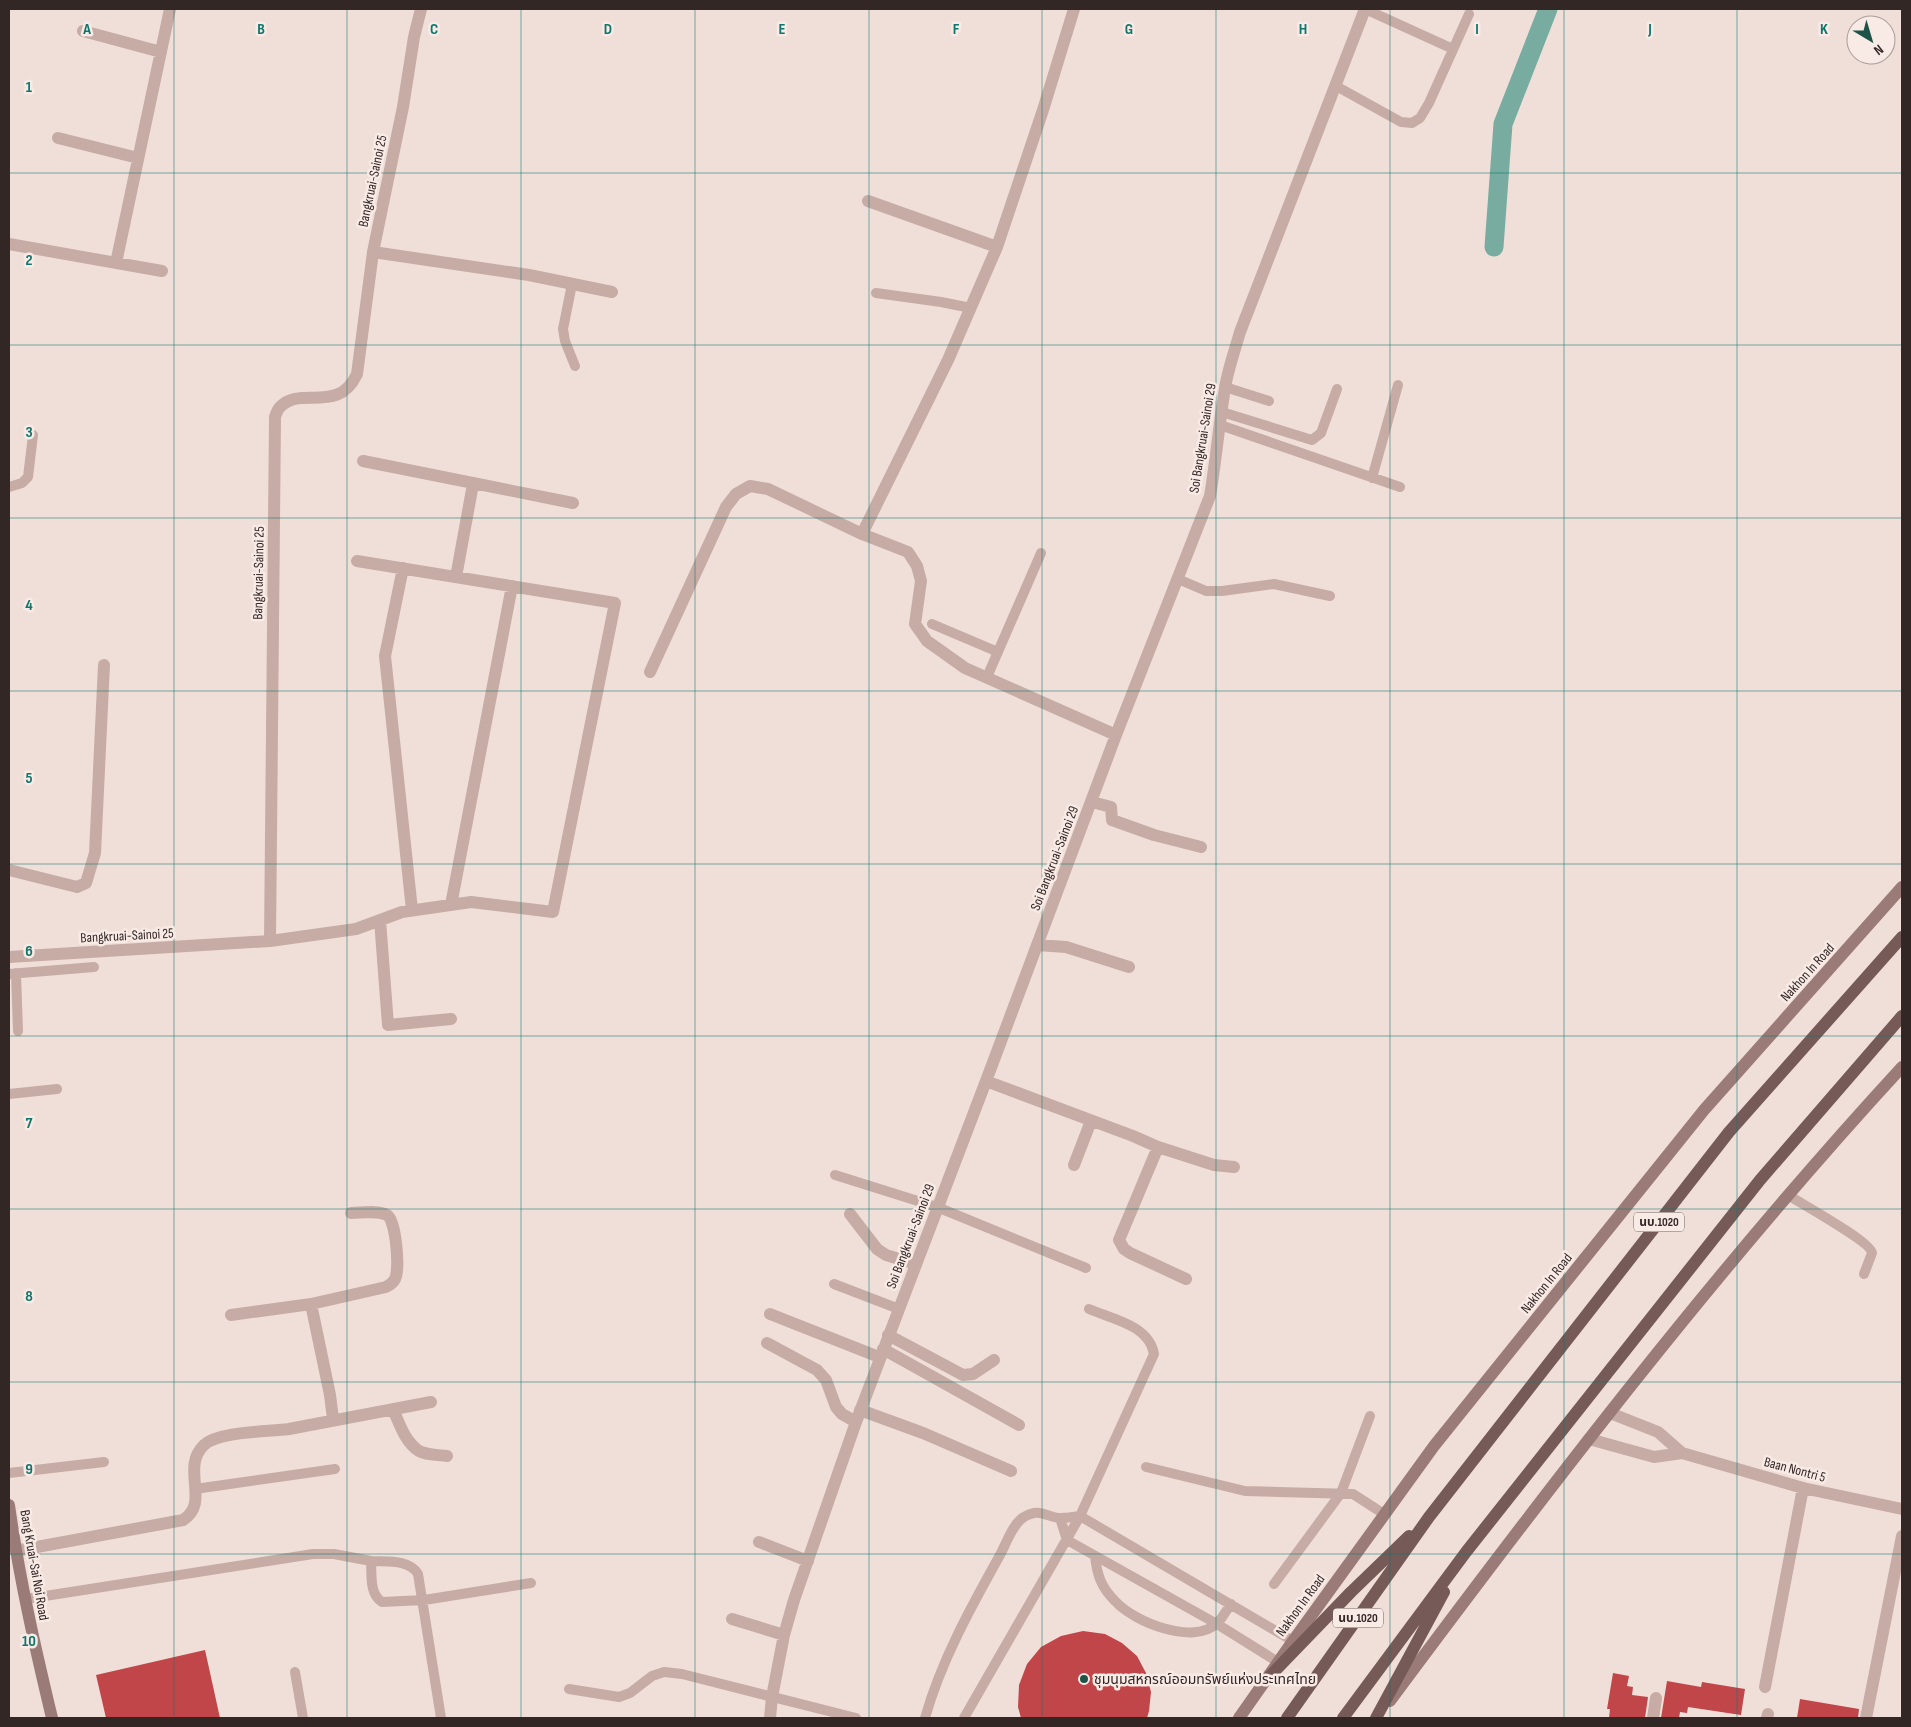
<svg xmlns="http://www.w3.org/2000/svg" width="1911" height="1727" viewBox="0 0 1911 1727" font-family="'Sofia Sans Condensed','Noto Sans Thai',sans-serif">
  <rect width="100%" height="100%" fill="#f0dfd9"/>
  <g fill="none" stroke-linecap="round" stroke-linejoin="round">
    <!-- canal -->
    <path stroke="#79aca0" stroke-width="19" d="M 1494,247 L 1503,124 L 1548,9"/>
  </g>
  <!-- building -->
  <path fill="#c14649" d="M 1083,1631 L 1105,1634 L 1122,1643 L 1137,1656 L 1146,1673 L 1151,1692 L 1149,1711 L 1147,1718 L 1021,1718 L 1018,1707 L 1019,1685 L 1027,1664 L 1041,1647 L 1061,1636 Z
    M 205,1650 L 220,1718 L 106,1718 L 96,1675 Z
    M 1613,1673 L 1629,1676 L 1627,1686 L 1633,1687 L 1632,1695 L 1648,1697 L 1645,1718 L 1609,1718 L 1610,1709 L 1607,1709 Z
    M 1667,1681 L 1701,1687 L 1702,1682 L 1745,1689 L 1741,1715 L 1688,1707 L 1687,1713 L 1680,1712 L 1679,1718 L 1661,1718 Z
    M 1800,1699 L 1859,1709 L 1858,1718 L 1797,1718 Z"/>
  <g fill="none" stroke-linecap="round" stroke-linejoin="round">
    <!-- service -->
    <path stroke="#c7aca6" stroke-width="10" d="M 1365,9 L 1453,49
      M 1336,86 L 1401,122 L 1412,123 L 1420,118 L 1429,103 L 1469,14
      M 572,284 L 563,329 L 565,341 L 575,366
      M 876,293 L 941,302 L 971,308
      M 1225,387 L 1269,401
      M 1222,412 L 1312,440 L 1321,433 L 1337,389
      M 1220,425 L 1400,487
      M 1372,478 L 1398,385
      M 9,487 L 22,483 L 28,477 L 33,435
      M 1178,579 L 1206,591 L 1222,591 L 1274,584 L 1330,596
      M 932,624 L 998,652
      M 987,677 L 1041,553
      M 16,973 L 18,1031
      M 9,974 L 94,967
      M 9,1094 L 57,1089
      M 835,1175 L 937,1207 L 1086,1268
      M 1788,1195 C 1802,1204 1871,1242 1872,1253 L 1864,1274
      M 834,1284 L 899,1309
      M 1146,1467 L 1245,1491 L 1353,1494 L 1384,1514
      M 9,1473 L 104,1462
      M 195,1489 L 335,1469
      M 1060,1518 L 1067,1540 L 1217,1624 L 1278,1662
      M 1095,1556 C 1097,1575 1101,1587 1115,1601 C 1134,1622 1194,1646 1217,1623 C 1223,1618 1226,1610 1231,1604
      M 371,1561 C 387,1562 409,1559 418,1574 L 441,1718
      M 1274,1584 L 1341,1493 L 1370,1416
      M 26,1599 L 313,1554 L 334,1554 L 371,1561 C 372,1574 369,1594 382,1602 L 424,1600 L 531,1583
      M 295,1672 L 303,1718
      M 569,1689 L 619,1697 L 630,1693 L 652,1676 L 664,1672 L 682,1674 L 856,1718
      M 925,1718 C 941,1661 971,1607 1000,1555 C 1006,1544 1013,1523 1024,1517 C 1041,1507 1046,1518 1061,1518 C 1067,1518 1074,1517 1080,1516 L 1293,1641
      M 964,1718 L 1080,1516 L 1154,1354 C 1149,1325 1112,1319 1089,1309"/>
    <!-- minor -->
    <path stroke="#c7aca6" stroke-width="12" d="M 83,31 L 161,52
      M 58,138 L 138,158
      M 868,201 L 997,247
      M 9,244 L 162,271
      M 373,252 L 529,275 L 612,292
      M 116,263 L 170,9
      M 363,461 L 573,503
      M 862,534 L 948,360 L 997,247 L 1043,110 L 1074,9
      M 403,568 L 385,656 L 412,910
      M 456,577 L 473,484
      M 650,672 L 726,507 L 736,494 L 750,486 L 768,489 L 862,534 L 908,552 L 917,566 L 921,581 L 915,624 L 927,641 L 965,668 L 1116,735
      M 1092,802 L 1111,807 L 1112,820 L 1154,835 L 1201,847
      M 9,870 L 77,887 L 86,883 L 95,853 L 104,665
      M 451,905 L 512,586
      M 380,920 L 388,1025 L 451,1019
      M 270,941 L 275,417 C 276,414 278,409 280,407 C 301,385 338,415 357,374 L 373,252 L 403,107 L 414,37 L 421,9
      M 1037,945 L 1066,947 L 1129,967
      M 9,957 L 270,941 L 356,929 L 402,912 L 471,902 L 553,912 L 615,603 L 357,561
      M 986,1081 L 1133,1136 L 1158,1147 L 1119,1240 L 1124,1249 L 1130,1253 L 1186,1279
      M 1158,1147 L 1214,1165 L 1234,1167
      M 1074,1165 L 1091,1121
      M 850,1214 L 877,1249 L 886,1255 L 916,1264
      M 311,1304 L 386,1287 C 390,1285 393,1283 395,1279 C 400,1269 396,1220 387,1215 C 377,1210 361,1213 351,1213
      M 770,1314 L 879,1357
      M 231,1315 L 311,1304 L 330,1395 L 333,1419
      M 888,1335 L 963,1375 L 973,1374 L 994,1360
      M 767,1343 L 817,1370 L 826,1380 L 836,1407 L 842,1414 L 856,1422
      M 883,1349 L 1019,1425
      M 393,1409 C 399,1423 405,1442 419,1451 C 426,1455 439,1455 447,1456
      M 860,1410 L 923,1433 L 1011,1471
      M 1610,1413 L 1658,1432 L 1682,1453
      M 1589,1439 L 1654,1457 L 1682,1453 L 1803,1488 L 1902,1509
      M 759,1542 L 808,1561
      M 15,1551 L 183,1520 C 211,1503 180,1468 204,1445 C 219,1431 268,1432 289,1429 C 336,1420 384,1411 431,1402
      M 732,1619 L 784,1635
      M 1765,1687 L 1803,1488
      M 770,1718 L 772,1697 L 784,1635 L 794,1600 L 856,1422 L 986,1081 L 1116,735 L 1210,496 C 1216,460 1219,424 1225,388 C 1228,369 1235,350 1240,332 L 1365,9
      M 1653,1718 L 1656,1698
      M 1767,1718 L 1768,1714
      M 1866,1718 L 1902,1536"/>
    <!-- secondary -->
    <path stroke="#9b7b77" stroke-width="12" d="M 9,1505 C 19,1577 35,1647 52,1718
      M 1390,1701 C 1552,1483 1718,1267 1902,1067
      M 1239,1718 L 1293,1641 L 1434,1446 L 1704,1110 L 1902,887"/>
    <!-- primary -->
    <path stroke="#755a58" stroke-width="12" d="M 1266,1680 L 1351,1592 L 1409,1536
      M 1287,1718 L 1429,1517 L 1729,1132 L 1902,937
      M 1343,1718 L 1466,1552 L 1760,1180 L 1902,1016
      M 1376,1718 L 1444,1592"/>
  </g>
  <!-- grid -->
  <path fill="none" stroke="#0f766e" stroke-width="1" stroke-opacity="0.55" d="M 174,9 L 174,1718M 347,9 L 347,1718M 521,9 L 521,1718M 695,9 L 695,1718M 869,9 L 869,1718M 1042,9 L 1042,1718M 1216,9 L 1216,1718M 1390,9 L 1390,1718M 1564,9 L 1564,1718M 1737,9 L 1737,1718M 9,173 L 1902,173M 9,345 L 1902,345M 9,518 L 1902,518M 9,691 L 1902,691M 9,864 L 1902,864M 9,1036 L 1902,1036M 9,1209 L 1902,1209M 9,1382 L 1902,1382M 9,1554 L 1902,1554"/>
  <!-- markers -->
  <circle fill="#1e5348" stroke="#f8eae5" stroke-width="2" cx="1084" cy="1679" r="5"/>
  <g text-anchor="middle" stroke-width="5" stroke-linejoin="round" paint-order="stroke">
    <!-- shield labels -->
    <g fill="#f8eae5" stroke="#6e625f" stroke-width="1">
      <rect x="1634" y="1212.5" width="50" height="19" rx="4"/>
      <rect x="1333" y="1608.5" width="50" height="19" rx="4"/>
    </g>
    <g font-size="12" font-weight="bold" fill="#332726">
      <text x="1659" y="1226">นบ.1020</text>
      <text x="1358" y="1622">นบ.1020</text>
    </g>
    <!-- street labels -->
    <g font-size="14" fill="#332726" stroke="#f8eae5">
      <text transform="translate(372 181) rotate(-78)" y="5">Bangkruai-Sainoi 25</text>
      <text transform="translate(1202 438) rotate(-81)" y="5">Soi Bangkruai-Sainoi 29</text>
      <text transform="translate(258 573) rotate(-89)" y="5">Bangkruai-Sainoi 25</text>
      <text transform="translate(1054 858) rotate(-69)" y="5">Soi Bangkruai-Sainoi 29</text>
      <text transform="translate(127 935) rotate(-3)" y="5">Bangkruai-Sainoi 25</text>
      <text transform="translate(1807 972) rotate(-48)" y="5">Nakhon In Road</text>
      <text transform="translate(910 1236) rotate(-69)" y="5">Soi Bangkruai-Sainoi 29</text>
      <text transform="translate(1546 1283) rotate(-51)" y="5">Nakhon In Road</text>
      <text transform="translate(1795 1469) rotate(15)" y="5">Baan Nontri 5</text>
      <text transform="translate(35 1565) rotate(80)" y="5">Bang Kruai-Sai Noi Road</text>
      <text transform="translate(1300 1605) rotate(-54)" y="5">Nakhon In Road</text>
    </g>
    <!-- poi labels -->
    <g font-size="14" fill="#332726" stroke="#f8eae5" text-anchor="start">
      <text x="1094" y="1684">ชุมนุมสหกรณ์ออมทรัพย์แห่งประเทศไทย</text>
    </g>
  </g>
  <g font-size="16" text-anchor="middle" font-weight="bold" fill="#0f766e" stroke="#f8eae5" stroke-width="5" stroke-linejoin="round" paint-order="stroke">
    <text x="87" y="34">A</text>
    <text x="261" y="34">B</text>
    <text x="434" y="34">C</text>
    <text x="608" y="34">D</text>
    <text x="782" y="34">E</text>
    <text x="956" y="34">F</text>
    <text x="1129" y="34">G</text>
    <text x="1303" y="34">H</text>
    <text x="1477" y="34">I</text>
    <text x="1650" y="34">J</text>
    <text x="1824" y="34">K</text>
    <text x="29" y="92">1</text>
    <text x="29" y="265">2</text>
    <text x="29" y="437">3</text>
    <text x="29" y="610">4</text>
    <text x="29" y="783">5</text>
    <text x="29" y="956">6</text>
    <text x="29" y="1128">7</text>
    <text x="29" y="1301">8</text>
    <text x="29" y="1474">9</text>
    <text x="29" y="1646">10</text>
  </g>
  <!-- border -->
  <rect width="1911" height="1727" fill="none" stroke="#332726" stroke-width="20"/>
  <!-- north arrow -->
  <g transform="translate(1871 40) rotate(142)"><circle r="24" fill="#f8eae5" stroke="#a99c99"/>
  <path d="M0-4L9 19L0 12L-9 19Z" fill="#1e5348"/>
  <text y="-8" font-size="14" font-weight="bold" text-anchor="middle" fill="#332726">N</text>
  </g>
</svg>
